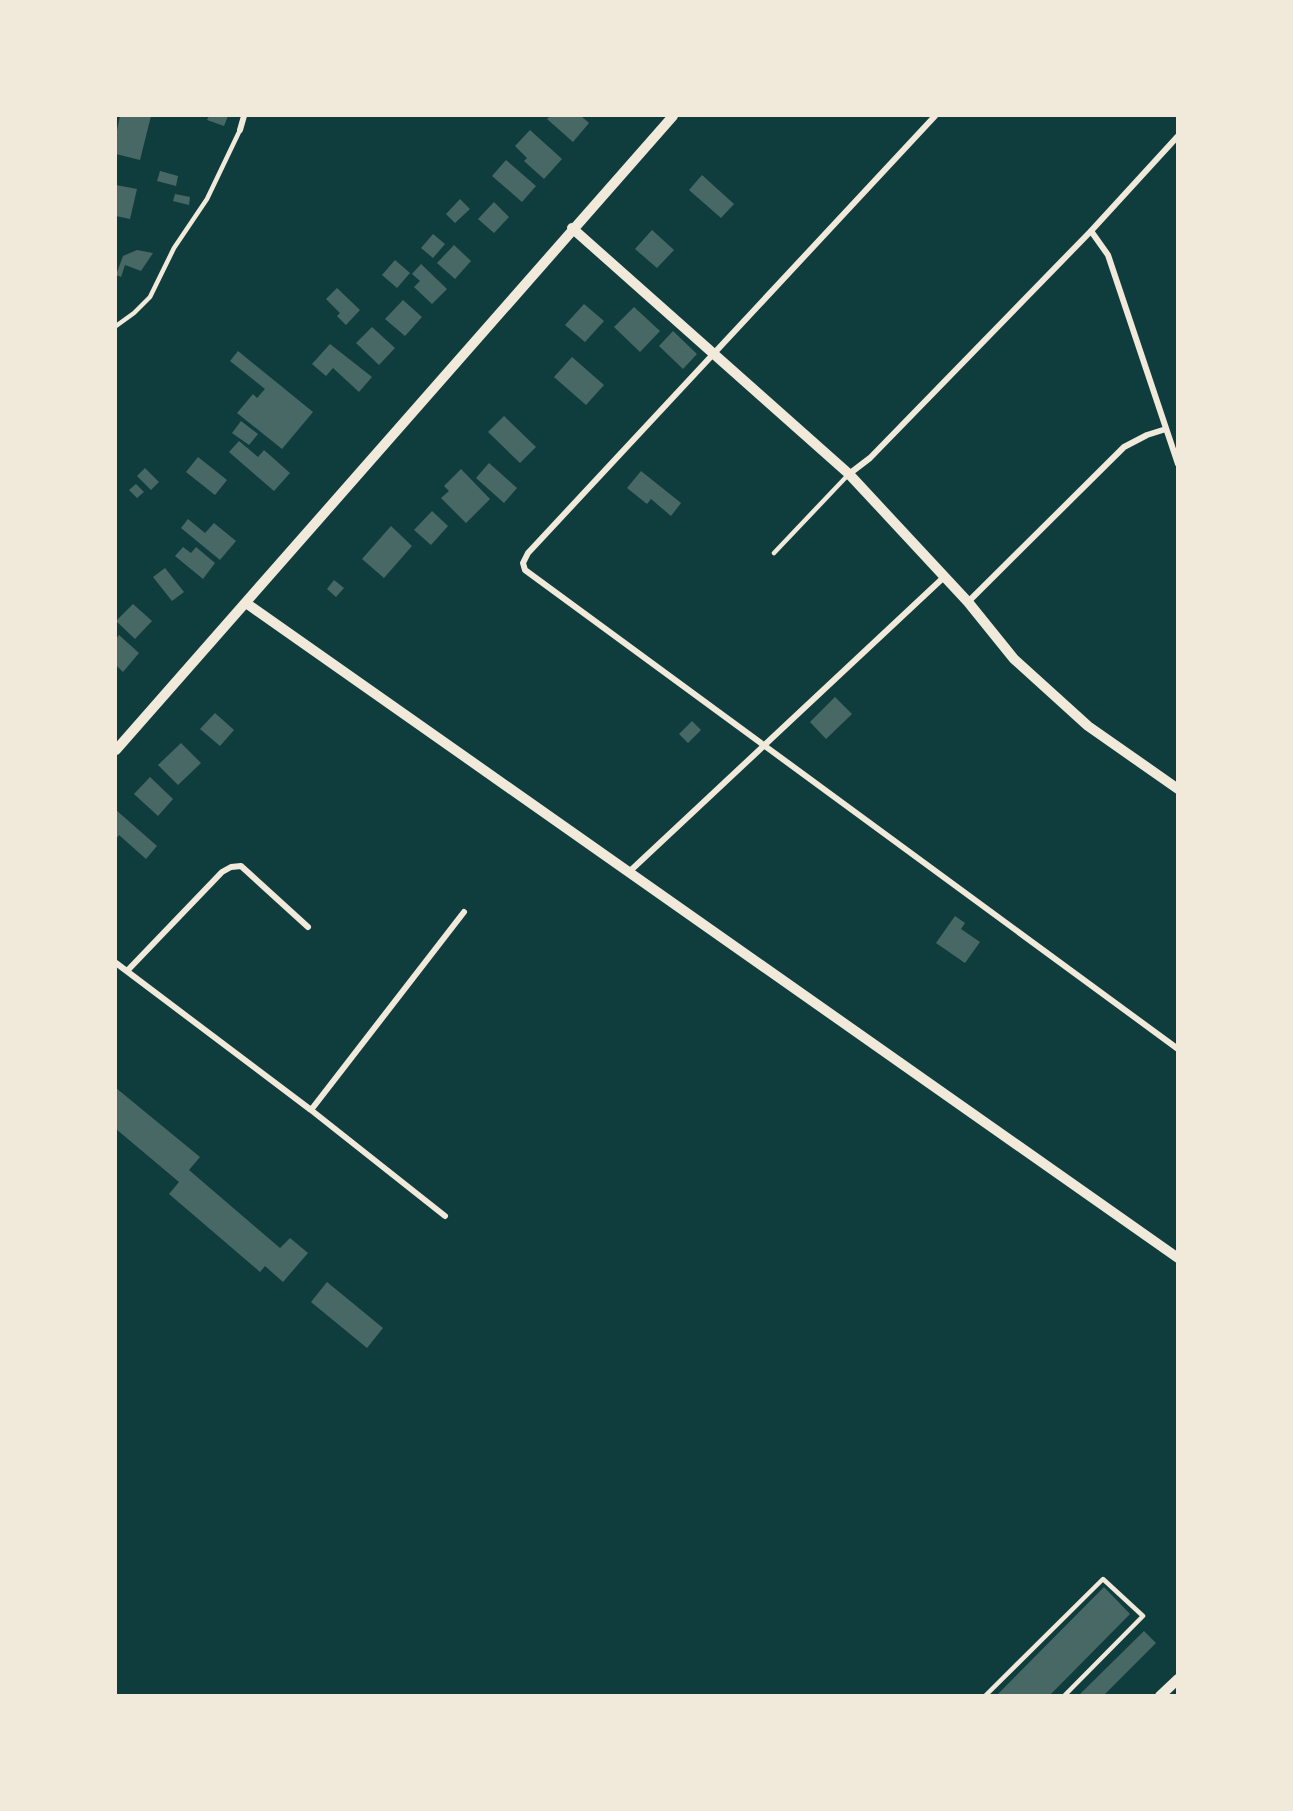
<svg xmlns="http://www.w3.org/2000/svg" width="1293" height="1811" viewBox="0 0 1293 1811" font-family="'DejaVu Sans',sans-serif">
  <rect width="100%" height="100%" fill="#0f3d3e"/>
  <!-- building -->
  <path fill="#486865" d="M 120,116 L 151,116 L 140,160 L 116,154 L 116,135 Z
    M 209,116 L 228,116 L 224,126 L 207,120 Z
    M 550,116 L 581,116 L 589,123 L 573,142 L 547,119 Z
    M 530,130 L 562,159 L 544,179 L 524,161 L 527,158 L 515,146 Z
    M 506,160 L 536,186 L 522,202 L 492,176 Z
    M 160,171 L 178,176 L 176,186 L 157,181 Z
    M 702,175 L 734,204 L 721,218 L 689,190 Z
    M 116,185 L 137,189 L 130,219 L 116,216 Z
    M 175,194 L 190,197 L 189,205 L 173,201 Z
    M 460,199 L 470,209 L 455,223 L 446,214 Z
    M 494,202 L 509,217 L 494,233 L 478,219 Z
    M 652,230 L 674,250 L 657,268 L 635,249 Z
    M 433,234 L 445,244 L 433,258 L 421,248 Z
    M 454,245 L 471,261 L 455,279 L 437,263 Z
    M 137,250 L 153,253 L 141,271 L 125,265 L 121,277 L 116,275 L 123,256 Z
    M 395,260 L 410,273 L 397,288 L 382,275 Z
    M 421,264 L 447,289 L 432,304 L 414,287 L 420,281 L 412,274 Z
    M 337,288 L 360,310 L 346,325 L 337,316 L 340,313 L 326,299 Z
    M 403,300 L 422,317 L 405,336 L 385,319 Z
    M 584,304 L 604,321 L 585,342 L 565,325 Z
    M 634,307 L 660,331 L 640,352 L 614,327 Z
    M 372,327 L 395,348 L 379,365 L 356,343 Z
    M 673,331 L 697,354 L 683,369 L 659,346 Z
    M 330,344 L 372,377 L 359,392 L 333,368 L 326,376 L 312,364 Z
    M 238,351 L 313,412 L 282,449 L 237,413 L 253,394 L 257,398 L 265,389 L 230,361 Z
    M 572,357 L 604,385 L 586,405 L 554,377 Z
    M 504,416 L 536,447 L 520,463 L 488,432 Z
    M 241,421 L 258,434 L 249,445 L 232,433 Z
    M 239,441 L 258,457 L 264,450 L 290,473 L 274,491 L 229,452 Z
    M 198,457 L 227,480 L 215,495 L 186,472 Z
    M 489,463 L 517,488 L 504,503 L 476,478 Z
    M 145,468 L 159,482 L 151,490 L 137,476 Z
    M 461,469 L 490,499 L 466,523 L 441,498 L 449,491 L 444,486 Z
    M 641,471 L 681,503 L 671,516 L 651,499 L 647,504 L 627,488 Z
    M 136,484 L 144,492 L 137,498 L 129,490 Z
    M 432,511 L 448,526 L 431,545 L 414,530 Z
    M 188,519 L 205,533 L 214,523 L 236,541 L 220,560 L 181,528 Z
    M 391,526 L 412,546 L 384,578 L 362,559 Z
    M 183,547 L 191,553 L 196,547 L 215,563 L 203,579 L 175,556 Z
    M 165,568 L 184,592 L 172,601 L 153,577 Z
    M 334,580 L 344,588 L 336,597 L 327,589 Z
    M 133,604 L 152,621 L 135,639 L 116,621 Z
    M 119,635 L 139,653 L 123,672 L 116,665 L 116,639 Z
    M 835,697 L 852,714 L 826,739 L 810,722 Z
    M 215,713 L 234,730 L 220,746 L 200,729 Z
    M 692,721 L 701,730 L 688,743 L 679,734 Z
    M 181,743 L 201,763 L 178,785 L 158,765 Z
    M 150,777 L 173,799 L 158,816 L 134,794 Z
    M 116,810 L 157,846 L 146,859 L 119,835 L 116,839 Z
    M 955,916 L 965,923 L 961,929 L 980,942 L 965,963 L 936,943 Z
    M 116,1088 L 200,1157 L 189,1170 L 280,1248 L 290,1238 L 308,1253 L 283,1282 L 265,1266 L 260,1272 L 169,1194 L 179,1182 L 116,1129 Z
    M 327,1282 L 383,1328 L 367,1348 L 311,1302 Z
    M 1104,1587 L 1130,1614 L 1049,1696 L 996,1696 Z
    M 1144,1631 L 1156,1643 L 1103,1696 L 1078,1696 Z"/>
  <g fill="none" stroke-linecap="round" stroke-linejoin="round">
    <!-- service -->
    <path stroke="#f1e9da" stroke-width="4.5" d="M 116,326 L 134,313 L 150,297 L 174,248 L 207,199 L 240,130
      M 774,553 L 848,475
      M 985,1696 L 1103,1579 L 1143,1616 L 1064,1696"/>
    <!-- minor -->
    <path stroke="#f1e9da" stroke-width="6" d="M 935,116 L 528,553 L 523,563 L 525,570 L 1178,1049
      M 240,130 L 244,116
      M 1091,231 L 1108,255 L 1178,464
      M 849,474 L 870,458 L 1091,231 L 1178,136
      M 968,602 L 1124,447 L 1147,435 L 1166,429
      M 629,872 L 943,578
      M 116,963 L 311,1110 L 445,1216
      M 127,971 L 222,872 L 231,867 L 241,866 L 308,927
      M 311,1110 L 464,912"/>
    <!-- tertiary -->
    <path stroke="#f1e9da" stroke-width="10" d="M 572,228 L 849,474 L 968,602 L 1014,659 L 1088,726 L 1178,789
      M 246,603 L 1178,1258
      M 116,750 L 673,116
      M 1160,1696 L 1178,1679"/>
  </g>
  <!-- border -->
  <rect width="1293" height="1811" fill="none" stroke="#f1e9da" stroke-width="234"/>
</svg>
